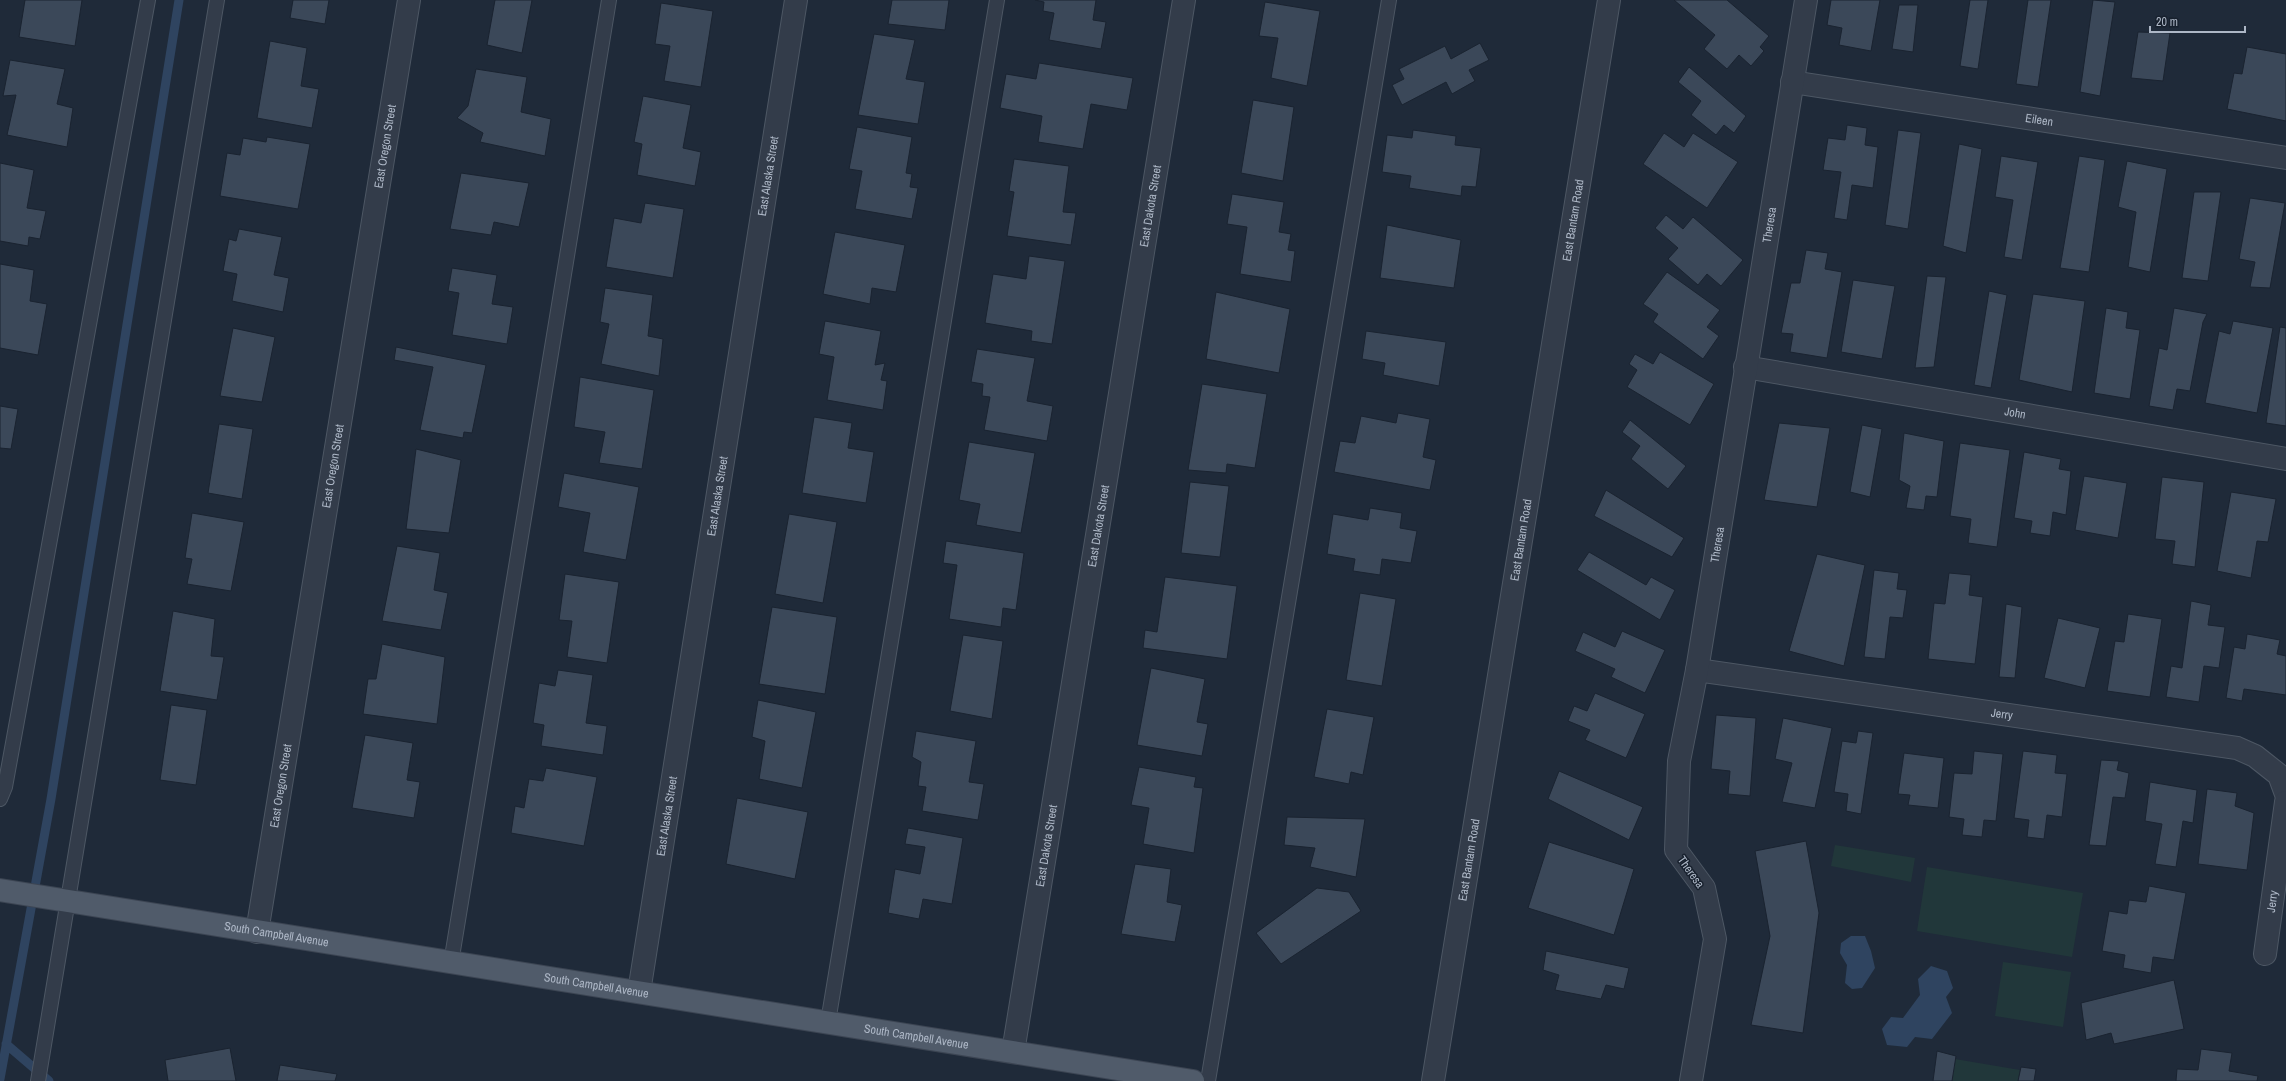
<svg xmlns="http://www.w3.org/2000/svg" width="2286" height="1081" viewBox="0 0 2286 1081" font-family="'Archivo Narrow',sans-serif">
  <rect width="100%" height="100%" fill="#1f2a39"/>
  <!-- green -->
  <path fill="#21373a" d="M 1835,845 L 1915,858 L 1911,882 L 1831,866 Z
    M 1927,867 L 2083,893 L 2072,957 L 1917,931 Z
    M 2003,962 L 2071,972 L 2063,1027 L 1995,1016 Z
    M 1955,1059 L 2020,1070 L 2018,1081 L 1952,1081 Z"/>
  <!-- water -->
  <path fill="#2f4460" d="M 1851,936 L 1865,936 L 1871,951 L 1875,968 L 1862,988 L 1852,989 L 1845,983 L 1847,965 L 1840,953 L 1841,943 Z
    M 1931,966 L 1947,971 L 1953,988 L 1946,997 L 1952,1013 L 1932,1039 L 1915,1037 L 1907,1047 L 1887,1045 L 1882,1029 L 1891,1017 L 1903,1018 L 1920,995 L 1918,979 Z"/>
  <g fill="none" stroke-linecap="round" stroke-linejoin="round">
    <!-- stream -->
    <path stroke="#2f4460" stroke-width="9" d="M 6,1044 L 49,1081
      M 0,1079 L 51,799 L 179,0"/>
  </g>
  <!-- building -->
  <path fill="#3b4859" stroke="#1a2330" d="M 25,0 L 82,0 L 75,46 L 19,37 Z
    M 293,0 L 329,0 L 325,24 L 290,18 Z
    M 495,0 L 532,0 L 522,53 L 487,45 Z
    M 892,0 L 949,0 L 945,30 L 888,24 Z
    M 1035,0 L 1096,0 L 1093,20 L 1106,22 L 1101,49 L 1049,40 L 1054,13 L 1043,11 L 1044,2 Z
    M 1674,0 L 1727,0 L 1769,36 L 1760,47 L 1764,51 L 1751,66 L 1739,55 L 1727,69 L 1704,49 L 1715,35 Z
    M 1831,0 L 1880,0 L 1871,51 L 1839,45 L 1842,28 L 1827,25 Z
    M 1970,0 L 1988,0 L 1978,69 L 1960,66 Z
    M 2028,0 L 2051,0 L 2038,87 L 2016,84 Z
    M 2093,0 L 2115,2 L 2100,96 L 2080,92 Z
    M 1265,2 L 1320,11 L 1307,86 L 1271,78 L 1278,38 L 1259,36 Z
    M 661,3 L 713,11 L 701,87 L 664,81 L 670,46 L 655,44 Z
    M 1899,5 L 1918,5 L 1913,52 L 1892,49 Z
    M 2138,32 L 2170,33 L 2163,81 L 2131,78 Z
    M 874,34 L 915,40 L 906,79 L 925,82 L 918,124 L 858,115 Z
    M 270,41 L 307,48 L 301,86 L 319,89 L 312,128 L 257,118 Z
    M 1480,43 L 1489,60 L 1469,70 L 1475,81 L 1452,94 L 1446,82 L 1402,105 L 1392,85 L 1404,79 L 1399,69 L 1445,46 L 1451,59 Z
    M 2247,47 L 2286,54 L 2286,121 L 2227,109 L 2234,73 L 2242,74 Z
    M 10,60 L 65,69 L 57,104 L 73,108 L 67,147 L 7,135 L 16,95 L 3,96 Z
    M 1039,63 L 1133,78 L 1127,110 L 1091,104 L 1083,149 L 1038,142 L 1042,116 L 1000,108 L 1006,74 L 1036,79 Z
    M 1689,67 L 1746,116 L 1734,133 L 1724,125 L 1716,135 L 1691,115 L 1701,101 L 1678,82 Z
    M 476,69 L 527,77 L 521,112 L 551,119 L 545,156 L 480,142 L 483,133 L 457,118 L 468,106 Z
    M 643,96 L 691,105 L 683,148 L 701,152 L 695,186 L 637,175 L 642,144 L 634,142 Z
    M 1253,100 L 1294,107 L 1283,181 L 1241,173 Z
    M 1847,125 L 1867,128 L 1865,145 L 1878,147 L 1873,188 L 1852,185 L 1847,220 L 1834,218 L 1841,172 L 1823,170 L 1828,138 L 1845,140 Z
    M 857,127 L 912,137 L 906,173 L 912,174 L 910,187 L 918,188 L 912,219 L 855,209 L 862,171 L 849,169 Z
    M 1413,130 L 1456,136 L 1455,145 L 1481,148 L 1476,187 L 1462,186 L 1461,196 L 1409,188 L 1411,176 L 1382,172 L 1387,135 L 1412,138 Z
    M 1898,130 L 1921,133 L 1908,229 L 1885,225 Z
    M 1664,133 L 1684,147 L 1693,133 L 1738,162 L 1707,208 L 1643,164 Z
    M 267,137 L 310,144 L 298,209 L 220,196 L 227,153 L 240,155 L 243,138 L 266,142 Z
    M 1959,144 L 1982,149 L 1966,253 L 1943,246 Z
    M 2001,156 L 2038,162 L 2022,260 L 2004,257 L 2013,200 L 1995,197 Z
    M 2079,156 L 2105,160 L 2089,272 L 2060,268 Z
    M 1014,159 L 1069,166 L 1063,212 L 1076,213 L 1071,245 L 1007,236 L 1014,192 L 1009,191 Z
    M 2127,161 L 2167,169 L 2150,272 L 2128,267 L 2136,212 L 2118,207 Z
    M 0,163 L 34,170 L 27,208 L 46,211 L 40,239 L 29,237 L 28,246 L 0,241 Z
    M 461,173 L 529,183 L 519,227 L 494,222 L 491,235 L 450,229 Z
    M 2194,192 L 2221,192 L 2208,281 L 2182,278 Z
    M 1232,194 L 1284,202 L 1279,232 L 1291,234 L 1288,250 L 1295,251 L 1291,282 L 1240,274 L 1247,227 L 1227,224 Z
    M 2250,198 L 2285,203 L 2270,288 L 2250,287 L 2255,262 L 2239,259 Z
    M 645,203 L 684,209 L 673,278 L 606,267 L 614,218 L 641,223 Z
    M 1666,215 L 1683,229 L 1693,217 L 1743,260 L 1721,286 L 1707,274 L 1698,285 L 1668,259 L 1678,248 L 1655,228 Z
    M 1387,225 L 1461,240 L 1454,288 L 1380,278 Z
    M 239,229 L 282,237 L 274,275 L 289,278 L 283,312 L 232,301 L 237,274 L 223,271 L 229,239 L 236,241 Z
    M 835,232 L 905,245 L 896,292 L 872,288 L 870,304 L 823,294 Z
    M 1806,250 L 1828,253 L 1825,269 L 1842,272 L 1827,358 L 1790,352 L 1793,334 L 1781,333 L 1791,283 L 1800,283 Z
    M 1029,256 L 1065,261 L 1052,344 L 1031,341 L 1032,331 L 985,323 L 993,274 L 1026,279 Z
    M 0,264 L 34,270 L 30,301 L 47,304 L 38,355 L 0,348 Z
    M 452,268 L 497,275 L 492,304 L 513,307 L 507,344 L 452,335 L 459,293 L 448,291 Z
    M 1667,272 L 1720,310 L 1707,327 L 1719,336 L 1703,359 L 1653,322 L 1658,314 L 1643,304 Z
    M 1927,276 L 1946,277 L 1934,367 L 1915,368 Z
    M 1853,280 L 1895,286 L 1882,359 L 1841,352 Z
    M 605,288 L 653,295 L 648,336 L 663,339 L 659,376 L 601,364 L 609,324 L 600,322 Z
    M 1989,291 L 2007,295 L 1991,388 L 1974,385 Z
    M 1216,292 L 1290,309 L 1279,373 L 1206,359 Z
    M 2033,294 L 2085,301 L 2072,392 L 2019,380 Z
    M 2106,308 L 2128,312 L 2126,328 L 2140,330 L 2130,399 L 2094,393 Z
    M 2174,308 L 2207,314 L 2203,322 L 2190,391 L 2177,389 L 2173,410 L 2149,406 L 2159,348 L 2167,350 Z
    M 825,321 L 881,331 L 875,365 L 885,363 L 881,380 L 887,381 L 883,410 L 827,400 L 834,357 L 819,354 Z
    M 2233,321 L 2273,328 L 2257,413 L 2205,403 L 2219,331 L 2230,334 Z
    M 2280,327 L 2286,328 L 2286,426 L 2266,423 Z
    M 233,328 L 275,337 L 262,402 L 220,396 Z
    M 1366,331 L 1446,342 L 1439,386 L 1383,375 L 1385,363 L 1362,359 Z
    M 396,347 L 486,365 L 472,433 L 464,432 L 463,438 L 420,430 L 433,367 L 394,360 Z
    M 977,349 L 1035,358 L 1027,401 L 1053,406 L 1047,441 L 984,430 L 990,397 L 982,396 L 983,384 L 971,382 Z
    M 1660,352 L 1714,384 L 1690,425 L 1627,387 L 1637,370 L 1629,364 L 1635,354 L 1653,364 Z
    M 580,377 L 654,390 L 642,469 L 599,463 L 605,432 L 574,427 Z
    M 1202,384 L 1267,394 L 1255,468 L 1227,464 L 1226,473 L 1188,470 Z
    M 0,406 L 18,409 L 11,449 L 0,448 Z
    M 1398,413 L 1430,419 L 1423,457 L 1436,460 L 1430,490 L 1334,472 L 1340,441 L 1355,443 L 1361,416 L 1396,423 Z
    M 814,417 L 852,423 L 848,448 L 874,452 L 866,503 L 802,493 Z
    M 1630,420 L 1686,466 L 1668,489 L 1631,459 L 1640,446 L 1622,432 Z
    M 1779,423 L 1830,428 L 1817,507 L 1764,500 Z
    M 219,424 L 253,429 L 242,499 L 208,493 Z
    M 1862,425 L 1882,429 L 1870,497 L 1850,492 Z
    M 1904,433 L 1944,441 L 1937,497 L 1926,496 L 1924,510 L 1906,508 L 1910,486 L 1899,480 Z
    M 969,442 L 1035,453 L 1021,533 L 976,525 L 980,504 L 959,500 Z
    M 1960,443 L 2010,450 L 1997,547 L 1968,543 L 1971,519 L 1950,516 Z
    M 416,449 L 461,460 L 449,533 L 406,529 Z
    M 2024,452 L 2061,459 L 2059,469 L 2071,471 L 2066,515 L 2053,512 L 2050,536 L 2030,533 L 2032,521 L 2014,518 Z
    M 564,473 L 639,487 L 626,560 L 583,552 L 590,513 L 558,507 Z
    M 2084,476 L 2127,483 L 2118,538 L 2075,530 Z
    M 2162,477 L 2204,482 L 2195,567 L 2172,564 L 2175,541 L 2155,539 Z
    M 1190,482 L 1229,486 L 1220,557 L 1181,553 Z
    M 1606,490 L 1684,538 L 1672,557 L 1594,516 Z
    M 2231,492 L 2276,499 L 2268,542 L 2257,541 L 2251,578 L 2217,571 Z
    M 1370,508 L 1402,513 L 1400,528 L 1417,531 L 1411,563 L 1382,559 L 1380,575 L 1353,571 L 1355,559 L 1327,554 L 1333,514 L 1368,520 Z
    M 192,513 L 244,522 L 231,591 L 187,584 L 192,559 L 185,558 Z
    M 789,514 L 837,522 L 823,603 L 775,594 Z
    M 946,541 L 1024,553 L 1016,610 L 1003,608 L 1001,627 L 949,619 L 957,565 L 943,563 Z
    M 397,546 L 440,553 L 434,590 L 448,593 L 441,630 L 382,621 Z
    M 1589,552 L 1646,585 L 1651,577 L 1675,590 L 1660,620 L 1577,570 Z
    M 1817,554 L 1865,565 L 1844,666 L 1789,651 Z
    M 1874,570 L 1899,573 L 1897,589 L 1907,590 L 1903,618 L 1890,617 L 1885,659 L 1864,657 Z
    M 1949,573 L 1971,575 L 1969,595 L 1983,597 L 1975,664 L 1928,659 L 1934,603 L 1945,604 Z
    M 565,574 L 619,582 L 607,663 L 567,657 L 572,621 L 559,620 Z
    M 1165,577 L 1237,586 L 1227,659 L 1143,648 L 1145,630 L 1157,632 Z
    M 1360,593 L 1396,599 L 1382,686 L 1346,680 Z
    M 2191,601 L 2211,605 L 2208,625 L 2225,627 L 2219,668 L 2204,666 L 2199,702 L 2166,697 L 2171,666 L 2182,668 Z
    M 2006,604 L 2022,607 L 2015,678 L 1999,677 Z
    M 772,607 L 837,617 L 825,694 L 759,684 Z
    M 173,611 L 215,619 L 211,656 L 224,657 L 217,700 L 160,691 Z
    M 2128,614 L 2162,619 L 2150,697 L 2107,691 L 2115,641 L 2124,642 Z
    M 2058,618 L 2100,628 L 2085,688 L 2044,678 Z
    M 1622,631 L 1665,650 L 1645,693 L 1611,677 L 1615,669 L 1575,651 L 1583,632 L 1615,647 Z
    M 2247,634 L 2280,640 L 2277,654 L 2286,656 L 2286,695 L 2244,689 L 2242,701 L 2226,698 L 2234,647 L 2245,649 Z
    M 963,635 L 1003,641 L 992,719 L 950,711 Z
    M 382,644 L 445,657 L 437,724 L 363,714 L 368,679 L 376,679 Z
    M 1151,668 L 1205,679 L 1197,722 L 1208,724 L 1202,756 L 1137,745 Z
    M 558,670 L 593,675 L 586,723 L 607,726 L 603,755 L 541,746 L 544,725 L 533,723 L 539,683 L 555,686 Z
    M 1595,693 L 1645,714 L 1626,758 L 1585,740 L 1590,730 L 1568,721 L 1574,706 L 1587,711 Z
    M 758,700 L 816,712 L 802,788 L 759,779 L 765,741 L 752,737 Z
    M 171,705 L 207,710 L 196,785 L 160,780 Z
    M 1327,709 L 1374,717 L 1363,775 L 1351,772 L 1349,784 L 1314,777 Z
    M 1716,715 L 1756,718 L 1750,796 L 1728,794 L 1730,771 L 1711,769 Z
    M 1783,718 L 1832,728 L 1815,808 L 1782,802 L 1792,763 L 1775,759 Z
    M 916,731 L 976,741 L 969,782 L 984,784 L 978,820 L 922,811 L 926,787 L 918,786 L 921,762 L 912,757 Z
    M 1858,731 L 1873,733 L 1861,814 L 1846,811 L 1848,794 L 1834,792 L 1842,741 L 1856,743 Z
    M 365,735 L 413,743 L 407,780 L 420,782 L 414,818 L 352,808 Z
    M 1974,751 L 2003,754 L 1996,821 L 1984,820 L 1982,837 L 1962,835 L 1964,819 L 1949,817 L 1954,773 L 1972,774 Z
    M 2023,751 L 2057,755 L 2055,773 L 2067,774 L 2062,817 L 2047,815 L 2044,839 L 2027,837 L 2029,820 L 2014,818 Z
    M 1904,753 L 1944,758 L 1938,808 L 1908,805 L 1910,795 L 1898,794 Z
    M 2101,760 L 2119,761 L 2117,770 L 2129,773 L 2125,798 L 2113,797 L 2106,846 L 2089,845 Z
    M 1139,767 L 1196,777 L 1194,787 L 1203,788 L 1194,853 L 1143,844 L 1149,808 L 1131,805 Z
    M 546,768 L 597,777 L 584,846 L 511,833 L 515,806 L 524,808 L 529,779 L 543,781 Z
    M 1559,771 L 1643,807 L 1629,840 L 1548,799 Z
    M 2150,782 L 2197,790 L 2193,823 L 2183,821 L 2176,867 L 2155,864 L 2162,824 L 2145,821 Z
    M 2207,789 L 2237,793 L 2235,806 L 2254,813 L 2247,870 L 2198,864 Z
    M 737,798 L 808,812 L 795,879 L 726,864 Z
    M 1287,817 L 1365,819 L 1356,877 L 1310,867 L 1315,848 L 1284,845 Z
    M 908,828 L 963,838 L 952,904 L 923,899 L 919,919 L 888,913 L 895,869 L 920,874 L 925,847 L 905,844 Z
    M 1806,841 L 1819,913 L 1803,1033 L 1751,1025 L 1770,936 L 1755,851 Z
    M 1549,842 L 1634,869 L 1614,935 L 1528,908 Z
    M 1135,864 L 1171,869 L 1167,902 L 1182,905 L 1175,942 L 1121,934 Z
    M 2149,886 L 2186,893 L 2174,960 L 2153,957 L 2151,973 L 2123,968 L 2125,955 L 2102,951 L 2109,911 L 2127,914 L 2129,900 L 2146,902 Z
    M 1317,888 L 1349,892 L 1361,911 L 1281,964 L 1256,933 Z
    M 1546,951 L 1629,968 L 1624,989 L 1606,985 L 1601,999 L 1555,990 L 1559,975 L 1543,970 Z
    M 2174,980 L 2184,1029 L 2114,1044 L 2111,1033 L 2086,1040 L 2081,1003 Z
    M 230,1048 L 236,1081 L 168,1081 L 165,1060 Z
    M 2201,1049 L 2232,1053 L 2229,1071 L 2258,1076 L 2257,1081 L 2176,1081 L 2177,1069 L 2198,1070 Z
    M 1937,1051 L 1956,1056 L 1952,1081 L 1933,1081 Z
    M 280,1065 L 337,1074 L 335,1081 L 277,1081 Z
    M 2021,1067 L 2036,1069 L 2034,1081 L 2018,1081 Z"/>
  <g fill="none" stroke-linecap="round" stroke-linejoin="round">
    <!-- service casing -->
    <g stroke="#4d5764" stroke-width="16">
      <path id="service" d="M 0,799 L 5,787 L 148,0
        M 451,963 L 609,0
        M 828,1022 L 997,0
        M 38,1081 L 217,0
        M 1208,1081 L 1389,0"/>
    </g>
    <!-- minor casing -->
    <g stroke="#4d5764" stroke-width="24">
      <g id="minor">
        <path id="s1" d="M 1792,82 L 2286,158"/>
        <path id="s2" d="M 1745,367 L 2286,459"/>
        <path id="s3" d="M 1697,670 L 2237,748 L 2255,756 L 2279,775 L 2286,794"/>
        <path id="s4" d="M 257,932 L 409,0"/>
        <path id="s5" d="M 2265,954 L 2286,802"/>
        <path id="s6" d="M 639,992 L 796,0"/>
        <path id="s7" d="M 1013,1052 L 1184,0"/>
        <path id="s8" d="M 1433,1081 L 1609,0"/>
        <path id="s9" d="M 1691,1081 L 1715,939 L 1704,888 L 1676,850 L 1679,761 L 1697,670 L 1806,0"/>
      </g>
    </g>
    <!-- primary casing -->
    <g stroke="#3c4553" stroke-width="24">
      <g id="primary">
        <path id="s10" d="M 0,890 L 1193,1081"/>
      </g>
    </g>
    <!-- service -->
    <use href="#service" stroke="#333c4a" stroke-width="14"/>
    <!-- minor -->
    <use href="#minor" stroke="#333c4a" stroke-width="22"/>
    <!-- primary -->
    <use href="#primary" stroke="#505b6a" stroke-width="22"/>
  </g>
  <g text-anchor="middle" stroke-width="3" stroke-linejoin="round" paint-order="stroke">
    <!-- street labels -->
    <g font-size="12" fill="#adb7c6" stroke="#18212e">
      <text dy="4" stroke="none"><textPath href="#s1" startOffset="250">Eileen</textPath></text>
      <text dy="4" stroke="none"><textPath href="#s4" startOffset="796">East Oregon Street</textPath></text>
      <text dy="4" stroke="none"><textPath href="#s6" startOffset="826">East Alaska Street</textPath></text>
      <text dy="4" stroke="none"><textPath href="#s7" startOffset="857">East Dakota Street</textPath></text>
      <text dy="4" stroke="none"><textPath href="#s8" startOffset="872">East Bantam Road</textPath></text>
      <text dy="4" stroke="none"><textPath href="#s9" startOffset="876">Theresa</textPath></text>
      <text dy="4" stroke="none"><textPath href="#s2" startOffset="274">John</textPath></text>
      <text dy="4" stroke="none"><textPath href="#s4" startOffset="472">East Oregon Street</textPath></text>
      <text dy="4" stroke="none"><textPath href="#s6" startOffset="502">East Alaska Street</textPath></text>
      <text dy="4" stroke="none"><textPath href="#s7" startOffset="533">East Dakota Street</textPath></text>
      <text dy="4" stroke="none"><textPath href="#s8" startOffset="548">East Bantam Road</textPath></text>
      <text dy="4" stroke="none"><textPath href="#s9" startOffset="552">Theresa</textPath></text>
      <text dy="4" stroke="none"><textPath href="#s3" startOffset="308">Jerry</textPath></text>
      <text dy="4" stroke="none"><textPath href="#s4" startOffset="148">East Oregon Street</textPath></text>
      <text dy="4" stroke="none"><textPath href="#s6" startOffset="178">East Alaska Street</textPath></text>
      <text dy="4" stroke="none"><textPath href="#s7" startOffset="209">East Dakota Street</textPath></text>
      <text dy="4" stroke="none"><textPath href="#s8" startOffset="224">East Bantam Road</textPath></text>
      <text transform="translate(1691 872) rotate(55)" y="4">Theresa</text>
      <text dy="4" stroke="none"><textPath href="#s5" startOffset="53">Jerry</textPath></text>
      <text dy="4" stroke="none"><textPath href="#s10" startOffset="280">South Campbell Avenue</textPath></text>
      <text dy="4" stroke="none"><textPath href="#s10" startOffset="604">South Campbell Avenue</textPath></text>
      <text dy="4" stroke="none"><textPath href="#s10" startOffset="928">South Campbell Avenue</textPath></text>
    </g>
  </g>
  <!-- scale -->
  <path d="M2150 26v6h95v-6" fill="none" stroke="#adb7c6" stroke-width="2"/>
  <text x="2156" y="26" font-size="12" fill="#adb7c6" stroke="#18212e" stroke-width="3" paint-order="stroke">20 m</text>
</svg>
